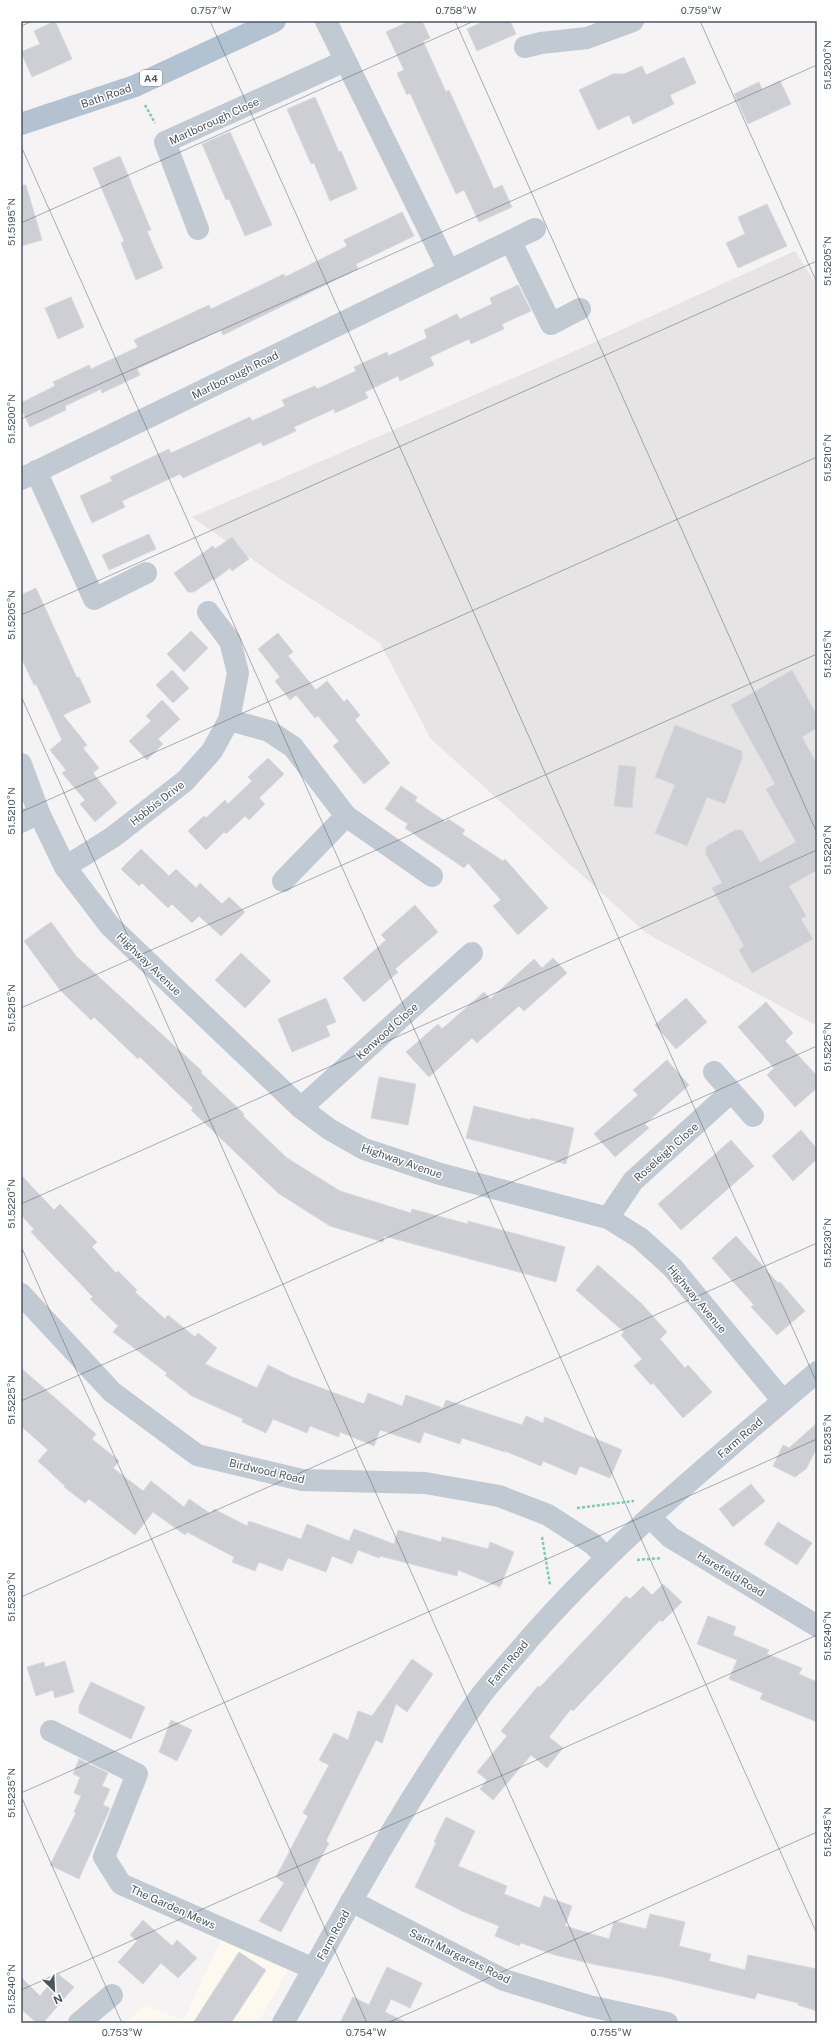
<svg xmlns="http://www.w3.org/2000/svg" width="838" height="2044" viewBox="0 0 838 2044" font-family="'Public Sans',sans-serif">
  <rect width="100%" height="100%" fill="#f5f3f3"/>
  <!-- commercial -->
  <path fill="#fdf9ef" d="M 222,1937 L 291,1964 L 258,2023 L 124,2023 L 145,2006 L 184,2020 Z"/>
  <!-- education -->
  <path fill="#e6e4e5" d="M 795,251 L 817,285 L 817,1026 L 646,933 L 431,739 L 380,643 L 282,580 L 192,517 L 546,364 Z"/>
  <!-- building -->
  <path fill="#cdcfd5" stroke="#d7d9de" d="M 55,21 L 72,59 L 32,77 L 21,52 L 40,44 L 34,31 Z
    M 410,21 L 422,21 L 430,38 L 423,41 L 446,92 L 449,90 L 494,189 L 502,185 L 512,207 L 479,222 L 464,190 L 456,194 L 410,93 L 407,95 L 397,73 L 404,70 L 386,32 Z
    M 485,21 L 510,21 L 516,34 L 477,51 L 467,29 Z
    M 684,57 L 696,83 L 670,95 L 674,104 L 633,124 L 629,115 L 598,130 L 579,90 L 613,74 L 624,74 L 642,66 L 646,75 Z
    M 780,81 L 791,104 L 748,124 L 734,94 L 759,82 L 762,90 Z
    M 315,97 L 339,152 L 341,151 L 357,189 L 330,201 L 314,163 L 311,164 L 287,109 Z
    M 230,132 L 272,225 L 245,236 L 229,199 L 226,200 L 202,144 Z
    M 120,156 L 151,230 L 147,231 L 163,268 L 136,280 L 121,243 L 124,241 L 93,168 Z
    M 21,185 L 26,185 L 42,240 L 21,246 Z
    M 767,204 L 787,246 L 738,268 L 726,243 L 745,234 L 738,217 Z
    M 402,212 L 414,236 L 356,264 L 358,269 L 223,335 L 221,330 L 137,369 L 140,375 L 102,393 L 101,389 L 65,406 L 66,410 L 30,427 L 21,408 L 21,403 L 55,386 L 53,382 L 89,365 L 91,369 L 138,347 L 134,340 L 209,305 L 211,309 L 284,274 L 285,277 L 347,246 L 344,240 Z
    M 518,285 L 531,311 L 502,324 L 504,329 L 471,344 L 469,339 L 430,357 L 434,365 L 400,381 L 398,376 L 365,392 L 368,398 L 335,413 L 334,409 L 294,427 L 296,431 L 263,446 L 261,442 L 183,478 L 180,474 L 122,501 L 125,507 L 92,523 L 80,496 L 112,481 L 110,477 L 169,449 L 171,453 L 250,417 L 252,421 L 285,406 L 282,400 L 315,386 L 317,389 L 356,371 L 354,367 L 387,352 L 388,356 L 427,338 L 424,330 L 457,314 L 460,319 L 492,304 L 490,298 Z
    M 71,297 L 84,327 L 58,339 L 45,308 Z
    M 149,534 L 156,549 L 109,570 L 102,555 Z
    M 232,537 L 249,559 L 232,571 L 230,568 L 214,580 L 213,579 L 194,592 L 188,592 L 174,573 L 213,546 L 215,549 Z
    M 36,588 L 77,678 L 79,677 L 91,702 L 63,715 L 87,745 L 83,748 L 99,768 L 93,773 L 117,803 L 95,822 L 80,804 L 85,800 L 62,773 L 66,770 L 50,750 L 62,740 L 36,684 L 34,685 L 21,657 L 21,595 Z
    M 191,631 L 208,648 L 184,672 L 167,654 Z
    M 278,633 L 293,652 L 288,656 L 316,690 L 327,681 L 344,702 L 347,699 L 360,715 L 355,720 L 390,763 L 364,784 L 333,746 L 339,741 L 318,716 L 315,718 L 296,695 L 290,700 L 275,681 L 280,677 L 258,649 Z
    M 172,670 L 189,688 L 173,703 L 156,685 Z
    M 792,670 L 817,715 L 817,728 L 802,737 L 817,764 L 817,870 L 789,886 L 806,916 L 801,919 L 813,939 L 752,973 L 739,950 L 744,946 L 712,888 L 722,883 L 706,854 L 706,847 L 735,830 L 742,830 L 760,862 L 796,842 L 766,789 L 775,784 L 731,705 Z
    M 162,700 L 180,719 L 158,739 L 163,744 L 147,760 L 129,741 L 151,721 L 146,716 Z
    M 675,725 L 742,751 L 742,758 L 725,804 L 707,797 L 687,846 L 655,833 L 675,785 L 655,777 Z
    M 268,758 L 284,774 L 259,798 L 265,804 L 249,820 L 245,816 L 226,834 L 224,832 L 206,850 L 188,831 L 204,816 L 206,818 L 225,800 L 228,804 L 252,781 L 248,777 Z
    M 619,765 L 636,767 L 632,808 L 614,806 Z
    M 401,786 L 417,797 L 415,801 L 446,822 L 448,819 L 465,830 L 462,834 L 503,861 L 505,859 L 548,908 L 518,935 L 493,906 L 501,900 L 468,863 L 464,868 L 405,828 L 408,824 L 385,809 Z
    M 141,849 L 169,876 L 176,869 L 196,888 L 200,883 L 222,904 L 229,897 L 245,912 L 221,936 L 199,916 L 192,923 L 172,904 L 168,908 L 142,883 L 139,886 L 121,869 Z
    M 415,905 L 438,932 L 395,969 L 398,972 L 364,1002 L 343,978 L 386,940 L 381,935 Z
    M 51,922 L 76,956 L 202,1071 L 201,1073 L 244,1114 L 243,1116 L 287,1158 L 340,1191 L 411,1213 L 412,1209 L 468,1224 L 468,1221 L 565,1247 L 556,1282 L 384,1236 L 383,1242 L 330,1226 L 278,1193 L 191,1110 L 193,1108 L 140,1057 L 138,1059 L 94,1017 L 91,1020 L 60,990 L 24,941 Z
    M 241,953 L 271,981 L 245,1008 L 215,980 Z
    M 553,958 L 567,973 L 524,1011 L 519,1006 L 477,1043 L 472,1038 L 429,1077 L 406,1052 L 438,1024 L 442,1029 L 484,992 L 490,999 L 534,959 L 542,968 Z
    M 326,998 L 336,1022 L 326,1026 L 330,1036 L 292,1052 L 278,1019 Z
    M 686,998 L 707,1022 L 676,1049 L 655,1025 Z
    M 766,1002 L 793,1033 L 785,1041 L 817,1076 L 817,1088 L 795,1107 L 767,1075 L 774,1068 L 738,1027 Z
    M 667,1060 L 689,1085 L 645,1124 L 649,1128 L 615,1157 L 594,1134 L 638,1095 L 633,1090 Z
    M 379,1077 L 416,1084 L 408,1125 L 371,1118 Z
    M 474,1106 L 531,1120 L 531,1118 L 574,1128 L 566,1164 L 466,1138 Z
    M 801,1130 L 817,1149 L 817,1159 L 793,1181 L 772,1156 Z
    M 731,1140 L 754,1166 L 681,1230 L 658,1204 Z
    M 21,1175 L 54,1210 L 60,1204 L 97,1242 L 92,1247 L 116,1273 L 118,1271 L 137,1290 L 135,1292 L 165,1319 L 168,1315 L 195,1337 L 198,1333 L 217,1348 L 205,1364 L 257,1388 L 268,1365 L 292,1377 L 364,1404 L 368,1393 L 402,1406 L 406,1395 L 443,1408 L 446,1400 L 522,1425 L 526,1416 L 543,1423 L 545,1417 L 622,1450 L 610,1478 L 580,1466 L 576,1475 L 543,1461 L 541,1466 L 505,1451 L 505,1452 L 462,1438 L 460,1444 L 424,1432 L 420,1443 L 380,1430 L 374,1446 L 340,1432 L 339,1437 L 310,1426 L 307,1433 L 273,1419 L 266,1433 L 242,1422 L 243,1419 L 192,1396 L 165,1375 L 167,1373 L 113,1332 L 118,1326 L 90,1299 L 93,1297 L 31,1232 L 34,1229 L 21,1215 Z
    M 736,1236 L 778,1283 L 780,1282 L 805,1311 L 777,1335 L 751,1307 L 754,1305 L 712,1258 Z
    M 598,1265 L 641,1303 L 667,1332 L 660,1339 L 685,1368 L 688,1365 L 712,1392 L 683,1418 L 653,1383 L 651,1385 L 634,1366 L 642,1359 L 621,1335 L 624,1332 L 576,1290 Z
    M 21,1368 L 96,1434 L 92,1439 L 119,1461 L 113,1468 L 143,1491 L 151,1481 L 184,1507 L 189,1499 L 211,1514 L 214,1509 L 247,1526 L 249,1521 L 301,1539 L 307,1524 L 349,1541 L 354,1529 L 394,1544 L 398,1530 L 441,1542 L 442,1537 L 488,1549 L 490,1542 L 514,1552 L 500,1587 L 458,1570 L 457,1576 L 380,1556 L 379,1558 L 358,1550 L 352,1564 L 332,1556 L 326,1572 L 288,1558 L 282,1571 L 259,1562 L 255,1571 L 232,1562 L 234,1557 L 187,1532 L 185,1535 L 153,1512 L 135,1535 L 89,1499 L 85,1503 L 64,1487 L 65,1486 L 38,1461 L 48,1450 L 21,1426 Z
    M 817,1423 L 817,1448 L 806,1469 L 795,1477 L 773,1466 L 783,1445 L 789,1448 Z
    M 751,1484 L 765,1501 L 733,1527 L 719,1509 Z
    M 778,1522 L 812,1543 L 797,1565 L 764,1544 Z
    M 663,1584 L 682,1602 L 662,1622 L 660,1620 L 573,1711 L 571,1709 L 549,1737 L 563,1748 L 547,1768 L 531,1755 L 493,1800 L 480,1789 L 487,1780 L 477,1772 L 507,1736 L 501,1731 L 538,1686 L 540,1687 L 626,1596 L 630,1599 L 643,1586 L 652,1595 Z
    M 708,1616 L 736,1627 L 733,1635 L 769,1650 L 767,1654 L 802,1668 L 799,1674 L 817,1682 L 817,1722 L 760,1699 L 763,1693 L 729,1679 L 737,1660 L 697,1644 Z
    M 412,1659 L 433,1674 L 407,1712 L 396,1704 L 382,1743 L 376,1740 L 326,1841 L 329,1843 L 281,1932 L 259,1921 L 284,1883 L 276,1877 L 308,1816 L 303,1813 L 329,1765 L 319,1760 L 334,1733 L 348,1740 L 358,1711 L 372,1716 Z
    M 65,1661 L 74,1692 L 55,1698 L 53,1690 L 36,1696 L 27,1667 L 44,1662 L 45,1667 Z
    M 91,1682 L 145,1707 L 131,1739 L 79,1713 L 79,1706 Z
    M 171,1720 L 192,1730 L 177,1761 L 159,1752 Z
    M 79,1759 L 108,1773 L 102,1786 L 110,1789 L 103,1805 L 110,1808 L 79,1879 L 50,1865 L 76,1813 L 74,1812 L 81,1796 L 74,1793 L 80,1777 L 73,1774 Z
    M 446,1817 L 475,1831 L 458,1866 L 507,1886 L 504,1894 L 540,1908 L 544,1896 L 572,1906 L 565,1926 L 609,1939 L 614,1921 L 646,1929 L 650,1914 L 685,1922 L 679,1946 L 711,1954 L 709,1961 L 745,1970 L 748,1955 L 817,1969 L 817,2011 L 798,2005 L 798,2003 L 757,1993 L 755,1999 L 663,1977 L 597,1965 L 555,1955 L 521,1943 L 519,1946 L 495,1936 L 499,1926 L 464,1912 L 415,1887 L 436,1843 L 434,1842 Z
    M 143,1920 L 172,1946 L 177,1940 L 197,1958 L 178,1978 L 161,1963 L 143,1984 L 118,1962 L 137,1941 L 130,1935 Z
    M 239,1952 L 266,1970 L 231,2023 L 193,2023 Z
    M 387,1967 L 422,1983 L 410,2008 L 391,1999 L 385,2012 L 407,2023 L 340,2023 L 353,1997 L 369,2005 Z
    M 58,1974 L 74,1987 L 43,2023 L 37,2023 L 21,2009 L 21,1977 L 40,1996 Z"/>
  <g fill="none" stroke-linecap="round" stroke-linejoin="round">
    <!-- path -->
    <path stroke="#7ad0a6" stroke-width="2.5" stroke-dasharray="3 2" stroke-linecap="butt" d="M 145,105 L 155,123
      M 577,1508 L 634,1501
      M 542,1537 L 550,1585
      M 637,1560 L 662,1558"/>
    <!-- minor -->
    <path stroke="#c1cad2" stroke-width="22" d="M 326,21 L 449,271
      M 525,47 L 541,43 L 587,38 L 633,21
      M 198,229 L 165,142 L 345,61
      M 511,242 L 551,324 L 580,309
      M 36,471 L 94,599 L 146,573
      M 21,479 L 535,229
      M 229,720 L 269,731 L 293,747 L 346,816 L 432,876
      M 21,764 L 39,813 L 65,867 L 110,926 L 301,1108 L 329,1129 L 364,1149 L 440,1174 L 608,1218 L 640,1238 L 673,1268 L 783,1401
      M 21,822 L 39,813
      M 65,867 L 113,837 L 185,781 L 212,751 L 229,720 L 238,673 L 230,641 L 208,612
      M 283,881 L 346,816
      M 714,1072 L 753,1116
      M 301,1108 L 472,953
      M 608,1218 L 633,1181 L 731,1092
      M 21,1294 L 112,1392 L 197,1455 L 302,1480 L 425,1483 L 499,1496 L 548,1515 L 593,1544 L 606,1558
      M 650,1517 L 670,1537 L 817,1626
      M 51,1731 L 137,1774 L 104,1857 L 121,1884 L 314,1969
      M 351,1901 L 504,1980 L 589,2006 L 667,2023
      M 79,2023 L 112,1995
      M 283,2023 C 346,1912 406,1797 482,1694 C 493,1680 506,1666 518,1652 C 607,1547 713,1461 817,1372"/>
    <!-- major -->
    <path stroke="#b3c2d1" stroke-width="22" d="M 21,124 L 135,86 L 275,21"/>
  </g>
  <!-- ticks -->
  <path fill="none" stroke="#4a5661" stroke-width="1" stroke-opacity="0.45" d="M 210,21 L 817,1383M 455,21 L 817,833M 700,21 L 817,283M 21,26 L 33,21M 21,146 L 817,1934M 21,223 L 474,21M 21,419 L 817,65M 21,615 L 817,261M 21,696 L 612,2023M 21,812 L 817,457M 21,1008 L 817,654M 21,1204 L 817,850M 21,1246 L 367,2023M 21,1401 L 817,1046M 21,1597 L 817,1243M 21,1793 L 817,1439M 21,1796 L 122,2023M 21,1990 L 817,1635M 387,2023 L 817,1832"/>
  <g text-anchor="middle" stroke-width="3" stroke-linejoin="round" paint-order="stroke">
    <!-- shield labels -->
    <rect fill="#fff" stroke="#808990" stroke-width="1" x="140" y="70" width="22" height="16" rx="3"/>
    <g font-size="10" font-weight="bold" fill="#4a5661">
      <text x="151" y="82">A4</text>
    </g>
    <!-- street labels -->
    <g font-size="11" fill="#4a5661" stroke="#fff">
      <text transform="translate(106 96) rotate(-19)" y="4">Bath Road</text>
      <text transform="translate(214 121) rotate(-25)" y="4">Marlborough Close</text>
      <text transform="translate(235 375) rotate(-26)" y="4">Marlborough Road</text>
      <text transform="translate(157 803) rotate(-38)" y="4">Hobbis Drive</text>
      <text transform="translate(149 964) rotate(44)" y="4">Highway Avenue</text>
      <text transform="translate(387 1031) rotate(-42)" y="4">Kenwood Close</text>
      <text transform="translate(666 1152) rotate(-42)" y="4">Roseleigh Close</text>
      <text transform="translate(402 1161) rotate(19)" y="4">Highway Avenue</text>
      <text transform="translate(697 1299) rotate(50)" y="4">Highway Avenue</text>
      <text transform="translate(740 1438) rotate(-41)" y="4">Farm Road</text>
      <text transform="translate(267 1471) rotate(13)" y="4">Birdwood Road</text>
      <text transform="translate(731 1574) rotate(31)" y="4">Harefield Road</text>
      <text transform="translate(508 1663) rotate(-50)" y="4">Farm Road</text>
      <text transform="translate(173 1907) rotate(24)" y="4">The Garden Mews</text>
      <text transform="translate(333 1935) rotate(-61)" y="4">Farm Road</text>
      <text transform="translate(460 1956) rotate(26)" y="4">Saint Margarets Road</text>
    </g>
  </g>
  <!-- border -->
  <rect width="838" height="2044" fill="none" stroke="#ffffff" stroke-width="44"/>
  <!-- north arrow -->
  <g transform="translate(54 1990) rotate(156)" stroke="#ffffff" stroke-width="3" paint-order="stroke">
  <path d="M0-3L7 15L0 10L-7 15Z" fill="#4a5661"/>
  <text y="-6" font-size="11" font-weight="bold" text-anchor="middle" fill="#4a5661">N</text>
  </g>
  <rect x="22" y="22" width="794" height="2000" fill="none" stroke="#4a5661" stroke-width="1.5"/>
  <g font-size="10" text-anchor="middle" fill="#4a5661">
    <text x="211" y="14">0.757°W</text>
    <text x="456" y="14">0.758°W</text>
    <text x="701" y="14">0.759°W</text>
    <text transform="translate(827 65) rotate(-90)" y="4">51.5200°N</text>
    <text transform="translate(11 222) rotate(-90)" y="4">51.5195°N</text>
    <text transform="translate(827 261) rotate(-90)" y="4">51.5205°N</text>
    <text transform="translate(11 419) rotate(-90)" y="4">51.5200°N</text>
    <text transform="translate(827 458) rotate(-90)" y="4">51.5210°N</text>
    <text transform="translate(11 615) rotate(-90)" y="4">51.5205°N</text>
    <text transform="translate(827 654) rotate(-90)" y="4">51.5215°N</text>
    <text transform="translate(11 811) rotate(-90)" y="4">51.5210°N</text>
    <text transform="translate(827 850) rotate(-90)" y="4">51.5220°N</text>
    <text transform="translate(11 1008) rotate(-90)" y="4">51.5215°N</text>
    <text transform="translate(827 1047) rotate(-90)" y="4">51.5225°N</text>
    <text transform="translate(11 1204) rotate(-90)" y="4">51.5220°N</text>
    <text transform="translate(827 1243) rotate(-90)" y="4">51.5230°N</text>
    <text transform="translate(11 1400) rotate(-90)" y="4">51.5225°N</text>
    <text transform="translate(827 1439) rotate(-90)" y="4">51.5235°N</text>
    <text transform="translate(11 1597) rotate(-90)" y="4">51.5230°N</text>
    <text transform="translate(827 1636) rotate(-90)" y="4">51.5240°N</text>
    <text transform="translate(11 1793) rotate(-90)" y="4">51.5235°N</text>
    <text transform="translate(827 1832) rotate(-90)" y="4">51.5245°N</text>
    <text transform="translate(11 1989) rotate(-90)" y="4">51.5240°N</text>
    <text x="122" y="2036">0.753°W</text>
    <text x="366" y="2036">0.754°W</text>
    <text x="611" y="2036">0.755°W</text>
  </g>
</svg>
